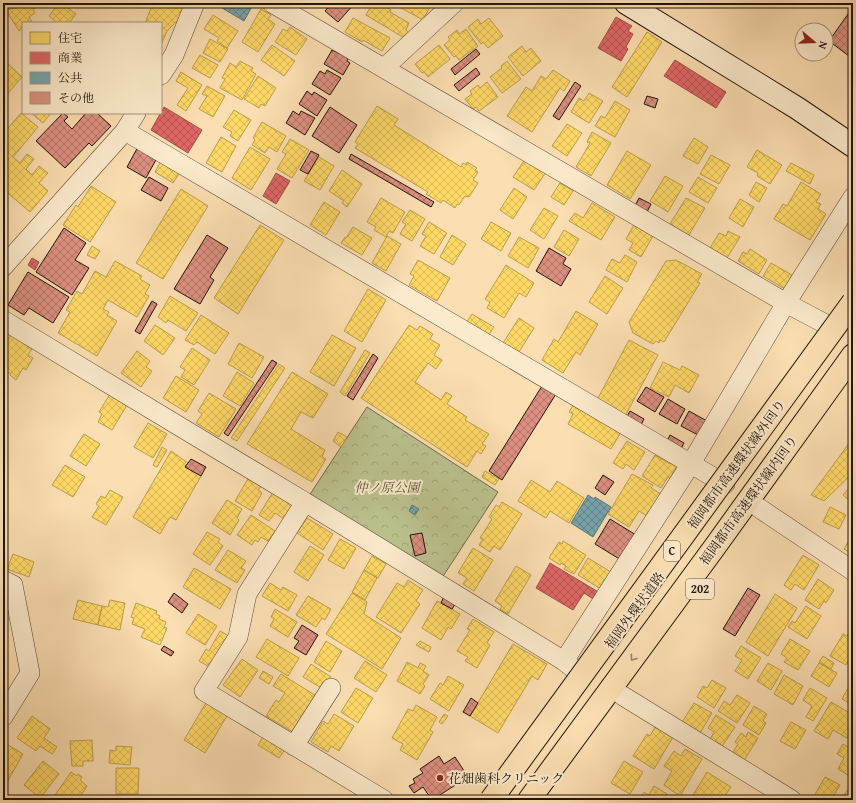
<svg xmlns="http://www.w3.org/2000/svg" width="856" height="803" viewBox="0 0 856 803" font-family="'Gentium Book Plus','Noto Serif JP',serif">
  <defs>
    <pattern id="park-crowns" width="20" height="18" patternUnits="userSpaceOnUse"><rect width="20" height="18" fill="#bbc28e"/><path d="M2 6a3 3 0 1 1 6 0M12 15a3 3 0 1 1 6 0" fill="none" stroke="#a0a679"/></pattern>
    <pattern id="homes-cross-hatch" width="8" height="8" patternUnits="userSpaceOnUse"><rect width="8" height="8" fill="#ffd966"/><path d="M0 0l8 8M0 8l8-8" fill="none" stroke="#dab957"/></pattern>
    <pattern id="shops-cross-hatch" width="8" height="8" patternUnits="userSpaceOnUse"><rect width="8" height="8" fill="#e06666"/><path d="M0 0l8 8M0 8l8-8" fill="none" stroke="#b55352"/></pattern>
    <pattern id="public-cross-hatch" width="8" height="8" patternUnits="userSpaceOnUse"><rect width="8" height="8" fill="#76a5af"/><path d="M0 0l8 8M0 8l8-8" fill="none" stroke="#60858c"/></pattern>
    <pattern id="building-cross-hatch" width="8" height="8" patternUnits="userSpaceOnUse"><rect width="8" height="8" fill="#dd9081"/><path d="M0 0l8 8M0 8l8-8" fill="none" stroke="#b37468"/></pattern>
  </defs>
  <rect width="100%" height="100%" fill="#fbdeb1"/>
  <filter id="stains"><feTurbulence type="fractalNoise" baseFrequency=".005" numOctaves="4"/><feColorMatrix values="0 0 0 0 .2 0 0 0 0 .09 0 0 0 0 .02 0 0 0 .5 -.17"/></filter>
  <radialGradient id="worn" r=".72"><stop offset=".6" stop-color="#630" stop-opacity="0"/><stop offset="1" stop-color="#630" stop-opacity=".3"/></radialGradient>
  <!-- park -->
  <path fill="url(#park-crowns)" stroke="#6e6b4a" d="M 367,407 L 498,492 L 438,584 L 305,502 Z"/>
  <!-- homes -->
  <path fill="url(#homes-cross-hatch)" stroke="#bc9e49" d="M 36,3 L 37,7 L 33,9 L 35,13 L 29,17 L 32,22 L 23,23 L 23,28 L 19,31 L 6,10 Z
    M 59,3 L 61,3 L 76,14 L 69,23 L 57,23 L 49,16 Z
    M 153,3 L 185,3 L 182,16 L 167,31 L 161,45 L 161,23 L 145,23 Z
    M 373,3 L 379,3 L 391,10 L 390,12 L 409,23 L 406,30 L 409,33 L 406,39 L 366,15 Z
    M 394,3 L 432,3 L 423,20 L 394,4 Z
    M 261,9 L 271,15 L 268,19 L 275,24 L 258,52 L 242,42 Z
    M 213,15 L 238,31 L 227,48 L 217,41 L 219,38 L 204,29 Z
    M 353,18 L 390,38 L 382,51 L 363,40 L 362,42 L 345,32 Z
    M 489,18 L 503,36 L 488,48 L 483,42 L 481,44 L 468,27 L 478,19 L 481,24 Z
    M 290,27 L 307,39 L 296,55 L 275,42 L 283,29 L 287,31 Z
    M 466,29 L 478,46 L 459,60 L 456,56 L 454,57 L 444,45 L 450,40 L 448,37 L 457,30 L 459,34 Z
    M 647,32 L 662,42 L 627,97 L 612,87 Z
    M 210,39 L 228,49 L 220,62 L 203,53 Z
    M 272,45 L 295,61 L 284,76 L 261,60 Z
    M 439,45 L 450,59 L 428,77 L 424,72 L 422,73 L 415,64 Z
    M 522,46 L 526,52 L 531,48 L 541,61 L 523,76 L 508,57 Z
    M 200,55 L 218,65 L 210,78 L 192,68 Z
    M 240,61 L 253,68 L 251,71 L 256,74 L 242,100 L 220,88 L 225,79 L 222,78 L 230,63 L 236,67 Z
    M 507,61 L 521,79 L 502,93 L 490,77 L 502,68 L 501,66 Z
    M 6,62 L 22,77 L 3,99 L 3,66 Z
    M 553,70 L 570,81 L 564,91 L 560,88 L 532,132 L 507,116 L 526,87 L 532,91 L 541,76 L 546,79 Z
    M 181,72 L 202,85 L 186,111 L 177,105 L 188,88 L 176,81 Z
    M 258,76 L 276,88 L 265,106 L 261,104 L 259,108 L 244,99 Z
    M 487,82 L 498,97 L 479,111 L 476,107 L 473,109 L 465,99 L 472,94 L 470,91 L 478,85 L 480,88 Z
    M 207,86 L 225,96 L 213,117 L 199,109 L 207,96 L 202,94 Z
    M 589,93 L 603,101 L 589,123 L 571,112 L 579,98 L 584,101 Z
    M 615,101 L 630,110 L 615,137 L 595,126 L 601,116 L 605,118 Z
    M 377,106 L 398,119 L 394,125 L 461,167 L 463,163 L 466,165 L 467,162 L 477,168 L 475,170 L 478,172 L 473,180 L 478,183 L 469,197 L 465,196 L 459,205 L 457,204 L 455,208 L 443,200 L 441,203 L 426,194 L 428,192 L 355,148 L 358,144 L 355,142 Z
    M 234,110 L 251,120 L 238,141 L 230,136 L 232,132 L 223,127 Z
    M 21,113 L 38,127 L 13,157 L 20,163 L 27,154 L 34,159 L 26,169 L 32,175 L 39,166 L 48,173 L 39,183 L 48,191 L 30,212 L 3,189 L 3,134 Z
    M 31,113 L 51,113 L 43,123 Z
    M 262,122 L 286,136 L 277,152 L 269,147 L 265,153 L 252,145 L 255,140 L 253,138 Z
    M 567,124 L 582,133 L 567,156 L 552,146 Z
    M 592,132 L 611,143 L 591,176 L 576,167 L 590,143 L 587,142 Z
    M 221,137 L 236,146 L 222,172 L 206,163 Z
    M 694,138 L 708,147 L 698,164 L 683,156 Z
    M 290,139 L 309,150 L 292,178 L 277,169 L 286,154 L 282,152 Z
    M 250,147 L 270,159 L 251,190 L 232,178 Z
    M 757,150 L 782,165 L 770,184 L 757,176 L 758,173 L 747,167 Z
    M 627,151 L 651,165 L 630,199 L 607,185 Z
    M 711,155 L 730,165 L 719,184 L 700,174 Z
    M 319,157 L 334,166 L 320,190 L 304,181 Z
    M 163,158 L 182,169 L 173,183 L 155,172 Z
    M 526,158 L 546,172 L 534,190 L 513,177 Z
    M 791,163 L 814,175 L 810,184 L 786,171 Z
    M 342,170 L 362,184 L 347,207 L 342,203 L 344,201 L 329,191 Z
    M 665,176 L 683,186 L 668,212 L 650,201 Z
    M 698,177 L 717,188 L 708,203 L 689,192 Z
    M 756,182 L 767,188 L 759,202 L 749,195 Z
    M 801,182 L 821,194 L 816,202 L 821,204 L 818,209 L 826,214 L 810,240 L 774,219 L 783,204 L 787,206 Z
    M 560,183 L 573,191 L 564,205 L 551,197 Z
    M 91,186 L 116,202 L 90,242 L 63,225 L 76,205 L 78,207 Z
    M 514,188 L 527,197 L 513,219 L 500,210 Z
    M 181,189 L 208,206 L 163,279 L 136,263 Z
    M 381,198 L 405,212 L 393,233 L 389,231 L 386,237 L 374,230 L 376,227 L 367,222 Z
    M 686,198 L 705,208 L 689,235 L 670,224 Z
    M 740,199 L 754,207 L 743,227 L 729,218 Z
    M 324,202 L 340,212 L 326,235 L 310,225 Z
    M 592,203 L 615,217 L 601,240 L 569,221 L 575,213 L 583,218 Z
    M 544,208 L 558,216 L 544,239 L 530,230 Z
    M 410,210 L 425,219 L 412,241 L 400,234 L 406,224 L 402,222 Z
    M 429,222 L 447,233 L 434,254 L 420,246 L 426,236 L 422,234 Z
    M 491,222 L 511,233 L 501,251 L 481,239 Z
    M 260,225 L 284,240 L 238,314 L 214,298 Z
    M 634,225 L 653,236 L 641,257 L 629,250 L 633,243 L 626,239 Z
    M 353,227 L 372,238 L 362,255 L 341,243 L 345,237 L 346,238 Z
    M 564,230 L 579,239 L 569,256 L 554,247 Z
    M 728,231 L 740,237 L 727,258 L 710,248 L 719,233 L 726,236 Z
    M 452,235 L 466,244 L 453,265 L 440,257 Z
    M 387,236 L 401,244 L 386,271 L 372,263 Z
    M 519,237 L 539,248 L 528,268 L 508,256 Z
    M 92,246 L 100,251 L 95,259 L 87,255 Z
    M 750,249 L 767,260 L 759,274 L 738,261 L 743,252 L 747,254 Z
    M 625,255 L 637,262 L 627,282 L 606,270 L 612,259 L 620,263 Z
    M 418,260 L 450,278 L 437,301 L 409,285 L 414,276 L 410,274 Z
    M 676,260 L 702,274 L 697,282 L 700,283 L 664,342 L 660,340 L 659,343 L 656,341 L 653,344 L 633,333 L 629,322 L 666,261 Z
    M 115,261 L 142,276 L 140,279 L 150,285 L 145,294 L 149,296 L 137,317 L 108,300 L 103,309 L 109,312 L 107,315 L 117,321 L 97,356 L 58,333 L 70,312 L 66,310 L 77,291 L 82,294 L 95,271 L 106,277 Z
    M 771,263 L 792,275 L 785,289 L 763,276 Z
    M 506,265 L 534,283 L 526,297 L 519,293 L 504,318 L 487,308 L 490,302 L 485,299 Z
    M 605,276 L 623,288 L 607,314 L 589,302 Z
    M 368,289 L 386,300 L 362,342 L 344,331 Z
    M 170,296 L 198,313 L 186,331 L 168,320 L 166,323 L 158,317 Z
    M 576,311 L 598,324 L 580,355 L 576,352 L 563,373 L 542,360 L 554,339 L 558,342 Z
    M 472,314 L 494,327 L 488,336 L 466,323 Z
    M 201,315 L 229,333 L 215,354 L 197,342 L 194,345 L 185,340 Z
    M 519,318 L 534,328 L 519,352 L 503,343 Z
    M 155,325 L 175,338 L 163,355 L 144,341 Z
    M 409,325 L 417,330 L 420,326 L 433,334 L 430,339 L 440,345 L 434,355 L 442,360 L 436,369 L 428,363 L 415,382 L 441,400 L 446,392 L 452,396 L 447,404 L 467,417 L 465,420 L 489,434 L 482,444 L 486,446 L 481,454 L 477,451 L 467,467 L 361,398 Z
    M 11,335 L 32,349 L 28,355 L 33,358 L 26,370 L 23,368 L 16,380 L 10,375 L 11,374 L 3,369 L 3,353 L 6,349 L 3,347 Z
    M 332,335 L 356,348 L 334,386 L 310,372 Z
    M 629,340 L 658,355 L 625,416 L 597,400 Z
    M 239,343 L 264,357 L 252,378 L 228,364 Z
    M 192,348 L 210,360 L 194,385 L 181,377 L 185,370 L 180,367 Z
    M 365,350 L 370,353 L 345,396 L 340,392 Z
    M 137,351 L 150,361 L 146,367 L 152,371 L 141,387 L 121,373 Z
    M 663,362 L 680,370 L 682,366 L 699,375 L 689,393 L 675,385 L 669,397 L 650,388 Z
    M 279,364 L 285,368 L 237,441 L 231,438 Z
    M 237,372 L 254,383 L 240,406 L 223,396 Z
    M 292,372 L 328,394 L 313,418 L 301,412 L 291,429 L 325,450 L 322,457 L 326,459 L 312,482 L 247,444 Z
    M 176,376 L 199,390 L 186,412 L 163,398 Z
    M 209,393 L 236,409 L 219,437 L 196,423 L 202,414 L 198,411 Z
    M 110,394 L 127,405 L 112,430 L 98,422 L 102,414 L 99,412 Z
    M 574,404 L 621,432 L 611,449 L 568,424 L 573,414 L 569,412 Z
    M 148,423 L 167,434 L 153,458 L 134,447 Z
    M 338,432 L 347,437 L 341,447 L 333,441 Z
    M 84,434 L 100,444 L 86,466 L 70,456 Z
    M 853,438 L 853,473 L 824,501 L 811,495 Z
    M 627,441 L 645,452 L 634,470 L 626,464 L 623,469 L 613,463 Z
    M 162,447 L 167,450 L 157,467 L 153,465 Z
    M 171,451 L 188,463 L 185,467 L 201,476 L 176,520 L 170,517 L 160,534 L 133,517 Z
    M 655,455 L 670,464 L 671,463 L 677,466 L 670,478 L 668,477 L 661,488 L 642,476 Z
    M 65,465 L 85,477 L 73,497 L 52,485 Z
    M 485,471 L 499,479 L 495,485 L 482,477 Z
    M 632,474 L 653,485 L 651,488 L 661,494 L 647,516 L 639,511 L 629,527 L 608,514 Z
    M 249,477 L 262,485 L 258,490 L 262,493 L 252,511 L 235,501 Z
    M 531,480 L 550,492 L 557,481 L 584,498 L 569,523 L 550,511 L 546,518 L 518,501 Z
    M 853,484 L 853,504 L 843,495 Z
    M 110,490 L 123,497 L 106,525 L 92,517 L 99,506 L 96,504 L 101,496 L 105,498 Z
    M 273,492 L 293,505 L 284,519 L 275,513 L 269,521 L 259,515 Z
    M 227,500 L 242,509 L 237,518 L 239,520 L 230,535 L 212,523 Z
    M 502,502 L 522,514 L 500,550 L 494,546 L 490,552 L 479,545 L 483,539 L 480,538 L 492,519 L 489,517 L 496,505 L 499,507 Z
    M 830,507 L 846,515 L 839,529 L 823,522 Z
    M 251,515 L 275,531 L 268,541 L 261,537 L 258,542 L 255,540 L 252,545 L 237,535 Z
    M 307,518 L 333,534 L 323,550 L 297,533 Z
    M 207,532 L 220,539 L 218,542 L 223,546 L 210,565 L 193,554 Z
    M 853,533 L 853,554 L 844,549 Z
    M 340,539 L 356,548 L 344,569 L 328,560 Z
    M 563,541 L 586,555 L 574,574 L 564,569 L 566,566 L 561,563 L 560,565 L 549,558 L 559,542 L 562,544 Z
    M 310,546 L 324,555 L 308,581 L 294,572 Z
    M 473,548 L 493,560 L 474,591 L 463,584 L 467,578 L 458,573 Z
    M 228,550 L 246,561 L 241,568 L 245,570 L 237,583 L 215,570 Z
    M 13,554 L 34,562 L 29,577 L 7,569 Z
    M 803,555 L 819,565 L 804,590 L 795,584 L 791,590 L 784,585 Z
    M 372,556 L 386,564 L 378,578 L 364,570 Z
    M 588,558 L 611,572 L 601,589 L 578,575 Z
    M 516,566 L 531,575 L 508,614 L 500,609 L 502,606 L 495,601 Z
    M 194,568 L 231,589 L 220,609 L 183,587 Z
    M 364,570 L 377,578 L 365,600 L 352,592 Z
    M 818,579 L 834,590 L 826,603 L 824,601 L 819,609 L 805,600 Z
    M 408,580 L 423,590 L 416,601 L 420,604 L 401,633 L 376,617 L 397,583 L 404,587 Z
    M 270,583 L 281,590 L 283,587 L 297,595 L 288,611 L 262,596 Z
    M 352,593 L 367,602 L 364,614 L 401,638 L 382,669 L 326,634 Z
    M 775,594 L 797,608 L 768,656 L 746,642 Z
    M 308,596 L 331,609 L 325,620 L 322,618 L 316,627 L 296,615 Z
    M 78,600 L 102,606 L 98,625 L 73,619 Z
    M 110,600 L 125,603 L 120,630 L 98,625 L 102,606 L 108,607 Z
    M 437,601 L 460,614 L 451,629 L 448,627 L 441,640 L 422,628 Z
    M 136,603 L 157,611 L 156,614 L 160,616 L 159,619 L 166,622 L 164,627 L 167,628 L 160,645 L 141,637 L 145,629 L 132,624 L 134,618 L 131,617 Z
    M 806,606 L 821,616 L 807,639 L 788,627 L 792,621 L 795,623 Z
    M 275,609 L 297,622 L 288,637 L 270,626 L 274,619 L 271,617 Z
    M 198,614 L 217,626 L 205,645 L 186,633 Z
    M 473,619 L 494,632 L 487,643 L 490,645 L 477,668 L 465,661 L 468,657 L 457,651 L 470,630 L 467,629 Z
    M 853,627 L 853,652 L 846,665 L 830,656 L 843,634 L 847,636 Z
    M 220,631 L 236,640 L 211,668 L 199,661 L 206,649 L 209,651 Z
    M 267,639 L 299,658 L 288,676 L 256,657 Z
    M 790,639 L 810,651 L 798,670 L 784,662 L 787,658 L 781,654 Z
    M 326,641 L 342,651 L 330,672 L 314,662 Z
    M 420,641 L 431,647 L 429,652 L 416,645 Z
    M 513,644 L 547,664 L 538,680 L 532,676 L 498,733 L 470,716 Z
    M 741,646 L 761,658 L 748,679 L 735,671 L 742,660 L 735,656 Z
    M 823,656 L 834,663 L 831,669 L 819,662 Z
    M 242,659 L 258,670 L 240,697 L 223,685 Z
    M 365,661 L 387,675 L 376,692 L 354,678 Z
    M 407,662 L 418,668 L 420,663 L 426,666 L 423,671 L 429,675 L 423,684 L 425,686 L 420,694 L 397,681 Z
    M 768,663 L 782,671 L 771,690 L 757,681 Z
    M 819,663 L 837,673 L 829,687 L 811,676 Z
    M 311,664 L 331,677 L 323,689 L 303,677 Z
    M 263,671 L 273,677 L 269,684 L 259,678 Z
    M 281,674 L 318,697 L 293,732 L 266,716 L 276,700 L 279,702 L 285,693 L 273,686 Z
    M 784,675 L 803,686 L 793,705 L 774,694 Z
    M 448,676 L 464,685 L 449,711 L 430,699 L 440,683 L 443,685 Z
    M 853,679 L 853,705 L 842,699 Z
    M 712,680 L 726,688 L 714,708 L 697,697 L 703,686 L 707,688 Z
    M 356,688 L 373,698 L 358,723 L 341,712 Z
    M 810,688 L 827,698 L 813,721 L 806,717 L 812,706 L 803,700 Z
    M 737,695 L 750,703 L 737,723 L 718,711 L 724,701 L 730,705 Z
    M 207,701 L 228,714 L 205,753 L 184,740 Z
    M 831,702 L 853,715 L 853,728 L 847,738 L 833,730 L 828,739 L 814,731 Z
    M 694,703 L 712,713 L 699,735 L 681,724 Z
    M 416,705 L 437,717 L 430,730 L 433,732 L 417,760 L 400,750 L 403,744 L 392,738 L 408,709 L 413,711 Z
    M 754,706 L 767,714 L 763,721 L 766,723 L 759,735 L 743,725 Z
    M 334,714 L 354,726 L 339,751 L 331,746 L 328,752 L 311,742 L 323,721 L 328,724 Z
    M 444,714 L 448,716 L 442,724 L 439,722 Z
    M 716,715 L 735,727 L 721,748 L 709,741 L 714,732 L 708,728 Z
    M 32,716 L 50,729 L 44,738 L 57,747 L 52,754 L 40,746 L 36,751 L 17,738 Z
    M 791,722 L 806,730 L 795,749 L 780,741 Z
    M 655,727 L 673,737 L 654,769 L 633,756 L 647,734 L 650,736 Z
    M 266,732 L 286,748 L 279,758 L 258,745 Z
    M 748,732 L 758,738 L 743,762 L 731,755 L 738,744 L 735,742 L 741,733 L 746,737 Z
    M 92,740 L 93,761 L 83,761 L 83,766 L 72,766 L 70,741 Z
    M 3,742 L 23,754 L 5,786 L 3,785 Z
    M 843,744 L 850,748 L 853,744 L 853,778 L 838,769 L 844,758 L 837,754 Z
    M 116,746 L 132,747 L 130,765 L 109,763 L 110,750 L 116,751 Z
    M 685,749 L 702,759 L 680,796 L 664,785 L 672,771 L 664,766 L 674,751 L 681,756 Z
    M 43,761 L 59,774 L 40,798 L 24,785 Z
    M 624,761 L 643,772 L 630,794 L 611,783 Z
    M 116,768 L 139,768 L 138,794 L 116,794 Z
    M 71,772 L 77,776 L 78,774 L 82,777 L 80,780 L 87,786 L 78,800 L 62,800 L 55,795 Z
    M 707,772 L 731,787 L 722,800 L 690,800 Z
    M 825,777 L 840,785 L 831,800 L 817,800 L 813,798 Z
    M 654,786 L 667,794 L 663,800 L 639,800 L 644,792 L 649,795 Z
    M 848,789 L 853,792 L 853,800 L 841,800 Z"/>
  <!-- shops -->
  <path fill="url(#shops-cross-hatch)" stroke="#a64d49" d="M 616,17 L 632,26 L 628,31 L 633,34 L 626,47 L 628,49 L 621,61 L 598,48 Z
    M 675,60 L 726,92 L 716,108 L 664,76 Z
    M 164,107 L 202,130 L 188,153 L 151,130 Z
    M 276,173 L 290,181 L 276,204 L 263,196 Z
    M 32,258 L 39,262 L 35,270 L 28,265 Z
    M 550,563 L 600,593 L 595,600 L 584,593 L 573,610 L 536,588 Z"/>
  <!-- public -->
  <path fill="url(#public-cross-hatch)" stroke="#5c7a7c" d="M 225,3 L 254,3 L 244,21 L 222,8 Z
    M 588,495 L 594,499 L 595,497 L 611,507 L 593,537 L 571,523 Z
    M 412,505 L 419,509 L 415,515 L 409,511 Z"/>
  <!-- building -->
  <path fill="url(#building-cross-hatch)" stroke="#201406" d="M 332,3 L 355,3 L 338,22 L 325,11 Z
    M 853,7 L 853,59 L 829,41 Z
    M 476,49 L 480,54 L 455,75 L 451,69 Z
    M 332,50 L 340,54 L 342,50 L 350,55 L 347,61 L 350,63 L 343,75 L 324,64 Z
    M 476,68 L 480,74 L 459,91 L 454,85 Z
    M 327,70 L 341,78 L 330,95 L 312,84 L 320,71 L 325,74 Z
    M 575,82 L 581,86 L 559,120 L 553,116 Z
    M 307,91 L 312,95 L 314,92 L 327,100 L 317,116 L 299,104 Z
    M 647,96 L 658,99 L 655,108 L 644,104 Z
    M 330,107 L 357,125 L 339,153 L 312,136 Z
    M 293,111 L 299,115 L 301,111 L 315,118 L 305,135 L 286,123 Z
    M 63,113 L 68,117 L 64,121 L 72,129 L 86,113 L 97,113 L 111,126 L 92,146 L 89,143 L 65,168 L 36,141 Z
    M 139,145 L 158,156 L 146,178 L 127,167 Z
    M 311,151 L 319,155 L 308,174 L 300,170 Z
    M 351,154 L 434,202 L 431,207 L 349,159 Z
    M 149,177 L 168,188 L 161,201 L 141,190 Z
    M 639,198 L 651,204 L 647,212 L 635,206 Z
    M 64,228 L 86,243 L 75,260 L 89,268 L 72,295 L 36,272 Z
    M 207,235 L 228,248 L 210,277 L 214,280 L 200,304 L 174,289 Z
    M 549,248 L 566,258 L 563,264 L 571,269 L 561,286 L 536,271 Z
    M 28,272 L 69,297 L 53,323 L 29,308 L 24,315 L 8,305 Z
    M 152,301 L 157,304 L 140,334 L 135,331 Z
    M 373,354 L 378,358 L 353,400 L 347,396 Z
    M 272,360 L 277,363 L 228,436 L 224,433 Z
    M 542,386 L 556,394 L 502,480 L 489,471 Z
    M 646,387 L 664,397 L 655,412 L 637,401 Z
    M 668,399 L 685,409 L 677,424 L 659,414 Z
    M 630,411 L 644,419 L 641,425 L 626,418 Z
    M 689,411 L 707,421 L 698,435 L 681,426 Z
    M 670,435 L 684,443 L 681,449 L 667,441 Z
    M 191,459 L 206,467 L 201,476 L 185,467 Z
    M 603,475 L 614,482 L 605,495 L 595,488 Z
    M 610,519 L 636,535 L 621,560 L 595,544 Z
    M 422,533 L 426,553 L 415,556 L 410,535 Z
    M 748,588 L 760,595 L 735,636 L 723,629 Z
    M 174,593 L 188,604 L 182,613 L 168,602 Z
    M 444,596 L 456,603 L 452,609 L 441,603 Z
    M 302,625 L 318,635 L 306,655 L 294,648 L 299,641 L 294,638 Z
    M 164,646 L 174,652 L 171,656 L 161,650 Z
    M 471,698 L 478,703 L 470,716 L 463,712 Z
    M 439,756 L 444,764 L 455,757 L 468,777 L 432,800 L 423,787 L 414,793 L 409,786 L 415,783 L 413,779 L 423,773 L 420,769 Z"/>
  <g fill="none" stroke-linecap="round" stroke-linejoin="round">
    <!-- street casing -->
    <g stroke="#574631" stroke-width="20">
      <path id="street" d="M 272,3 L 786,303 L 833,328
        M 384,68 L 454,3
        M 161,75 L 174,55 L 195,3
        M 125,131 L 725,484
        M 3,267 L 125,131 L 136,113
        M 3,320 L 305,502 L 247,594 L 238,637 L 204,691 L 384,800
        M 305,502 L 564,661 L 574,669
        M 759,508 L 853,571
        M 3,580 L 13,585 L 30,673 L 3,717
        M 564,661 L 690,465 L 786,303 L 853,197
        M 623,696 L 792,800
        M 294,746 L 331,688"/>
    </g>
    <!-- secondary casing -->
    <g stroke="#201406" stroke-width="24">
      <path id="secondary" d="M 626,3 L 797,108 L 853,146"/>
    </g>
    <!-- highway casing -->
    <g stroke="#201406" stroke-width="24">
      <path id="highway" d="M 529,800 L 714,548 L 853,355"/>
    </g>
    <!-- street -->
    <use href="#street" stroke="#fceacc" stroke-width="19"/>
    <!-- secondary -->
    <use href="#secondary" stroke="#fceacc" stroke-width="22"/>
    <!-- highway -->
    <use href="#highway" stroke="#fbdeb1" stroke-width="22"/>
    <!-- highway-bridge casing -->
    <g stroke="#201406" stroke-width="24" stroke-linecap="butt">
      <path id="highway-bridge" d="M 491,800 L 853,302"/>
    </g>
    <!-- highway-bridge -->
    <use href="#highway-bridge" stroke="#fbdeb1" stroke-width="22"/>
  </g>
  <!-- one-way arrows -->
  <defs><path id="oneway-chevron" d="M-2-3.5L2.5 0L-2 3.5" fill="none" stroke-width="1.6" stroke-linecap="round" stroke-linejoin="round"/></defs>
  <use stroke="#988364" href="#oneway-chevron" transform="translate(633 658) rotate(126)"/>
  <!-- markers -->
  <circle fill="#8f2418" stroke="#fceacc" stroke-width="1.5" cx="440" cy="778" r="4"/>
  <g text-anchor="middle" stroke-width="4" stroke-linejoin="round" paint-order="stroke">
    <!-- shield labels -->
    <g fill="#fceacc" stroke="#625441" stroke-width="1">
      <rect x="664" y="541" width="16" height="20" rx="3"/>
      <rect x="686" y="579" width="28" height="20" rx="3"/>
    </g>
    <g font-size="12" font-weight="bold" fill="#201406">
      <text x="672" y="555">C</text>
      <text x="700" y="593">202</text>
    </g>
    <!-- street labels -->
    <g font-size="13" fill="#201406" stroke="#fceacc">
      <text transform="translate(736 464) rotate(-54)" y="5">福岡都市高速環状線外回り</text>
      <text transform="translate(748 500) rotate(-54)" y="5">福岡都市高速環状線内回り</text>
      <text transform="translate(634 610) rotate(-54)" y="5">福岡外環状道路</text>
    </g>
    <!-- park labels -->
    <g font-size="13" font-style="italic" fill="#565136" stroke="#fceacc">
      <text x="387" y="492">仲ノ原公園</text>
    </g>
    <!-- poi labels -->
    <g font-size="13" fill="#201406" stroke="#fceacc" text-anchor="start">
      <text x="448" y="783">花畑歯科クリニック</text>
    </g>
  </g>
  <!-- margin -->
  <rect width="856" height="803" fill="none" stroke="#fbdeb1" stroke-width="16"/>
  <rect x="4" y="4" width="848" height="795" fill="none" stroke="#201406" stroke-width="2"/>
  <rect x="8" y="8" width="840" height="787" fill="none" stroke="#201406"/>
  <!-- legend -->
  <rect x="22" y="22" width="140" height="92" fill="#fceacc" stroke="#a4947d"/>
  <rect x="30" y="32" width="20" height="12" fill="#ffd966" stroke="#a4947d"/>
  <text x="58" y="42" font-size="12" fill="#201406">住宅</text>
  <rect x="30" y="52" width="20" height="12" fill="#e06666" stroke="#a4947d"/>
  <text x="58" y="62" font-size="12" fill="#201406">商業</text>
  <rect x="30" y="72" width="20" height="12" fill="#76a5af" stroke="#a4947d"/>
  <text x="58" y="82" font-size="12" fill="#201406">公共</text>
  <rect x="30" y="92" width="20" height="12" fill="#dd9081" stroke="#a4947d"/>
  <text x="58" y="102" font-size="12" fill="#201406">その他</text>
  <!-- north arrow -->
  <g transform="translate(814 42) rotate(109)"><circle r="19" fill="#fceacc" stroke="#a4947d"/>
  <path d="M0-3L7 15L0 10L-7 15Z" fill="#8f2418"/>
  <text y="-6" font-size="11" font-weight="bold" text-anchor="middle" fill="#201406">N</text>
  </g>
  <rect width="100%" height="100%" filter="url(#stains)"/>
  <rect width="100%" height="100%" fill="url(#worn)"/>
</svg>
